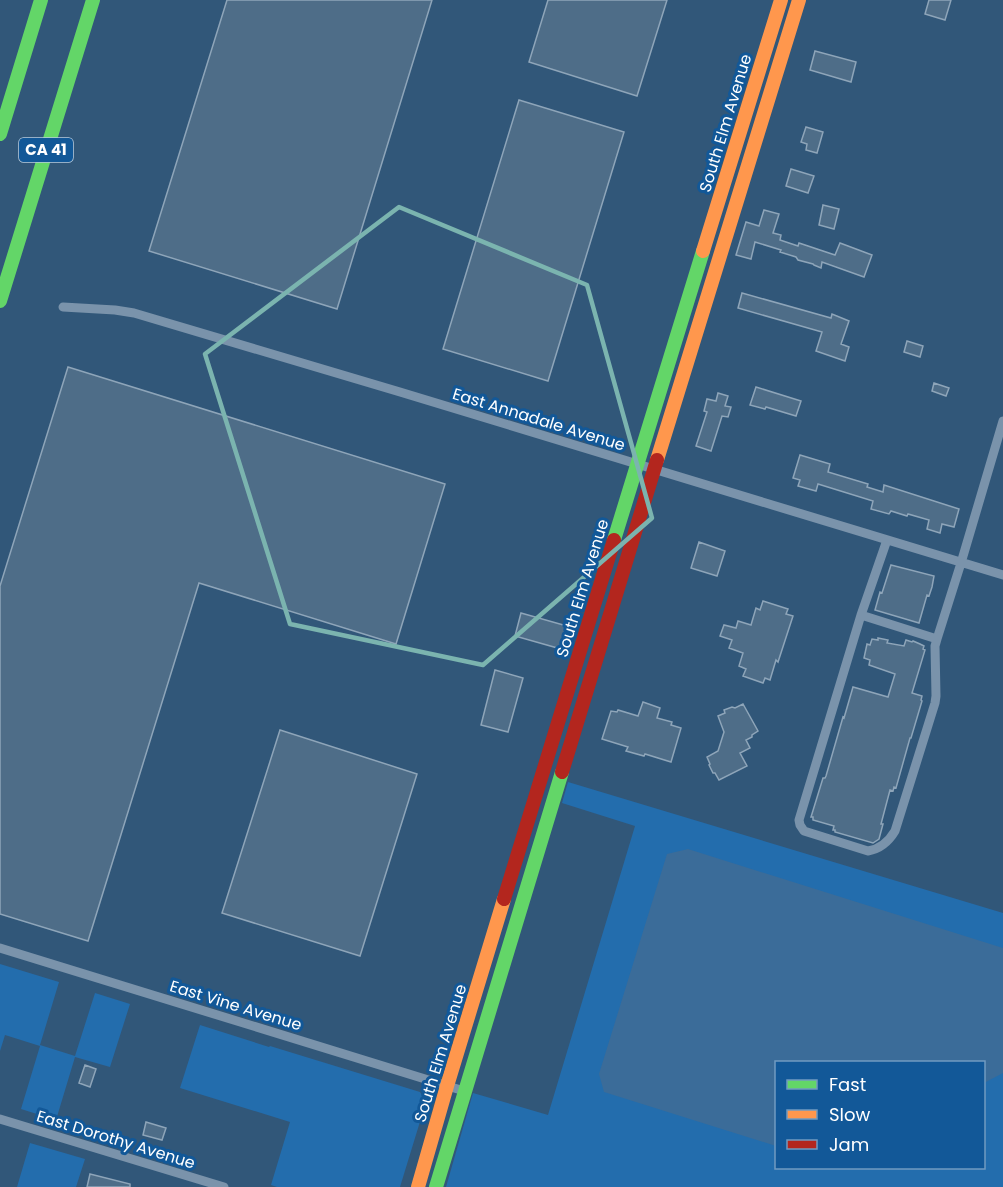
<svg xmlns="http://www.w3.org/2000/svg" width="1003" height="1187" viewBox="0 0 1003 1187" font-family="Poppins,sans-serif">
  <rect width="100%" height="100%" fill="#315779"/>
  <!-- green -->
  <path fill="#236dad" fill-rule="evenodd" d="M 568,782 L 1003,913 L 1003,1187 L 446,1187 L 473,1093 L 548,1115 L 635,826 L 562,803 ZM 776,1062 L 984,1062 L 984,1168 L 776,1168 Z
    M 0,964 L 59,982 L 40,1045 L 75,1056 L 95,993 L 130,1004 L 110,1067 L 75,1057 L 56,1120 L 21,1109 L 40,1046 L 5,1035 L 0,1051 Z
    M 200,1025 L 269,1047 L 270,1046 L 420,1092 L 426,1102 L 400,1187 L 277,1187 L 271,1185 L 290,1122 L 180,1088 Z
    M 30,1143 L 85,1159 L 76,1187 L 17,1187 Z"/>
  <!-- water -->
  <path fill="#3b6c99" d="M 688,849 L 1003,948 L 1003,1073 L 984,1083 L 984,1062 L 776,1062 L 776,1146 L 604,1092 L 599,1074 L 667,854 Z"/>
  <!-- building -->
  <path fill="#4e6d88" stroke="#8ea5b9" stroke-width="1.5" d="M 227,0 L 432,0 L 337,309 L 149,251 Z
    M 548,0 L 667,0 L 637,96 L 529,62 Z
    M 929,0 L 951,0 L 945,20 L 925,14 Z
    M 815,51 L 856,62 L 851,82 L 810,70 Z
    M 519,100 L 624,132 L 548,381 L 443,349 Z
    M 806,127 L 823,132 L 817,153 L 806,150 L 807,144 L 801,142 Z
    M 791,169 L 814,176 L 808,193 L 786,186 Z
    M 823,205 L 839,209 L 834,229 L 819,225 Z
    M 764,210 L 779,214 L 773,233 L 781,235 L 780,240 L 798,246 L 799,243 L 835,255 L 840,243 L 872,255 L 864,277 L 822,262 L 821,268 L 814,265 L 813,264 L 798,260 L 796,257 L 780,252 L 781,250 L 755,242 L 751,259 L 736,255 L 746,222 L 759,226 Z
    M 742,293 L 831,318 L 832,314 L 849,321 L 841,344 L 849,347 L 845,361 L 816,351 L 822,332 L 738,308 Z
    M 907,341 L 923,346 L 920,357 L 904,352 Z
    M 68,367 L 445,484 L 396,644 L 199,583 L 88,941 L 0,914 L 0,586 Z
    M 934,383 L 949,388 L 946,396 L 932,391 Z
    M 756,387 L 801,401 L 796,416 L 766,407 L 765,409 L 750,405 Z
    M 718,393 L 728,396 L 725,406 L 731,407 L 728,417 L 722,416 L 711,451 L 696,446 L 707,412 L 704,411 L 707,399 L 716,401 Z
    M 800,455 L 830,464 L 828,472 L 868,484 L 867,487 L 883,492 L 884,485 L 959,509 L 954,527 L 942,524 L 940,533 L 927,529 L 929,520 L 908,514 L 907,516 L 891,511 L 889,514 L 871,509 L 873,501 L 818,484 L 816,491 L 798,486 L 800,480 L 793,478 Z
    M 699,542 L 725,551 L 717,576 L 691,568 Z
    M 891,565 L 934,576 L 932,587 L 929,596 L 927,595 L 919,623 L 875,610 L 880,592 L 882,593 Z
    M 763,601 L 788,609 L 786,614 L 793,616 L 778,662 L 776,660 L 770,680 L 765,678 L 763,683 L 743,676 L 746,669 L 739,666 L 743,653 L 729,648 L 732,640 L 720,636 L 724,625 L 736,628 L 738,621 L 751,625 L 756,608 L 760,610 Z
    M 521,613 L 567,626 L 561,649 L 515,636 Z
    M 878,638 L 888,640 L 887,643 L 904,646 L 906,640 L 912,642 L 913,641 L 920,644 L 924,646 L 923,649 L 925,650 L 912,693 L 922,696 L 921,700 L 922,701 L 911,738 L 910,738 L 896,788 L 894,787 L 893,791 L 890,790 L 881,824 L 883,824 L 879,839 L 873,843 L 835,832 L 835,830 L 833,830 L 834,826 L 813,820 L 813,817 L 811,817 L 823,778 L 825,778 L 826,776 L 843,717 L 844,718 L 853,687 L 888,697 L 895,674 L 869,665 L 870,660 L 864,658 L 867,644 L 870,645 L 872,639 L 878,640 Z
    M 495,670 L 523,678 L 508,732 L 481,725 Z
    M 643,702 L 660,708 L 657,718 L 672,722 L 671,725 L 681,728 L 671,762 L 645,754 L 644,756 L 626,751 L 628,747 L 602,739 L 611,711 L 617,712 L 618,710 L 638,716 Z
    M 743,704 L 758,731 L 752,735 L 752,737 L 746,740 L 750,748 L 740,753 L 747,766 L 719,780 L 715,773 L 713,773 L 709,765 L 710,764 L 707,757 L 718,751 L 724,732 L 718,716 L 725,713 L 724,710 L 732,707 L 735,708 Z
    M 280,730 L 417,774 L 360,956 L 222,913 Z
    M 85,1065 L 96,1069 L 90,1087 L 79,1083 Z
    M 146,1122 L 166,1128 L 162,1140 L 143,1135 Z
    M 90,1174 L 130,1184 L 130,1187 L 87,1187 Z"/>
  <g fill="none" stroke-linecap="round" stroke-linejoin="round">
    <!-- street -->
    <path stroke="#7a93ab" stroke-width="9" d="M 63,307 L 115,310 L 134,313 L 400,392 L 1003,575
      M 887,540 L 861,615 L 799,820 L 800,825 L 804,831 L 868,851 C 880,849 889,841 895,831 L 935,703 L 936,696 L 935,646 L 937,639 L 961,563 L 1003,421
      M 861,615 L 937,639
      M 0,948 L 464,1091
      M 0,1119 L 224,1187"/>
    <!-- fast -->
    <path stroke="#63d668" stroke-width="14" d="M 0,134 L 41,0
      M 0,301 L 93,0
      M 614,540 L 703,251
      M 436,1187 L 562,772"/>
    <!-- slow -->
    <path stroke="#ff974d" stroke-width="14" d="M 703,251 L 781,0
      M 657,460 L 799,0
      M 418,1187 L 447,1086 L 504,899"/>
    <!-- jam -->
    <path stroke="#b3261e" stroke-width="14" d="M 562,772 L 657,460
      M 504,899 L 614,540"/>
  </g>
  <!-- marked area -->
  <path fill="none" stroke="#7bb4af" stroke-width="4.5" stroke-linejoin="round" d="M 399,207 L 587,285 L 652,518 L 483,665 L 290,624 L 205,354 Z"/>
  <g text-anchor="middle" stroke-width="6" stroke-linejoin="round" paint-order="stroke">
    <!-- shield labels -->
    <rect fill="#125898" stroke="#b8cde0" stroke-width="1.5" x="19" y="138" width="54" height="24" rx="4.5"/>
    <g font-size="15" font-weight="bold" fill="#fff">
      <text x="46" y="155">CA 41</text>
    </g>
    <!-- street labels -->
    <g font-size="16" fill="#fff" stroke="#125898">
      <text transform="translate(725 123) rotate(-73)" y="6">South Elm Avenue</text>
      <text transform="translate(539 419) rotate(17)" y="6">East Annadale Avenue</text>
      <text transform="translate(582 588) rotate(-73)" y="6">South Elm Avenue</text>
      <text transform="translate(236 1005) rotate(17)" y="6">East Vine Avenue</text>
      <text transform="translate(440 1053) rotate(-73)" y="6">South Elm Avenue</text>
      <text transform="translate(116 1139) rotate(17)" y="6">East Dorothy Avenue</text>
    </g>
  </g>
  <!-- legend -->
  <rect x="775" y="1061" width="210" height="108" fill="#125898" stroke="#719bc1" stroke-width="1.5"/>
  <rect x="787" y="1080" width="30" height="9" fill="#63d668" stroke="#719bc1" stroke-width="1.5"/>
  <text x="829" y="1091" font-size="18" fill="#ffffff">Fast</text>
  <rect x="787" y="1110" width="30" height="9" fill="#ff974d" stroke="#719bc1" stroke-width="1.5"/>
  <text x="829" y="1121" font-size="18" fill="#ffffff">Slow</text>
  <rect x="787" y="1140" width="30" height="9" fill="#b3261e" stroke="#719bc1" stroke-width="1.5"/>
  <text x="829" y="1151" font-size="18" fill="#ffffff">Jam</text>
</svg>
